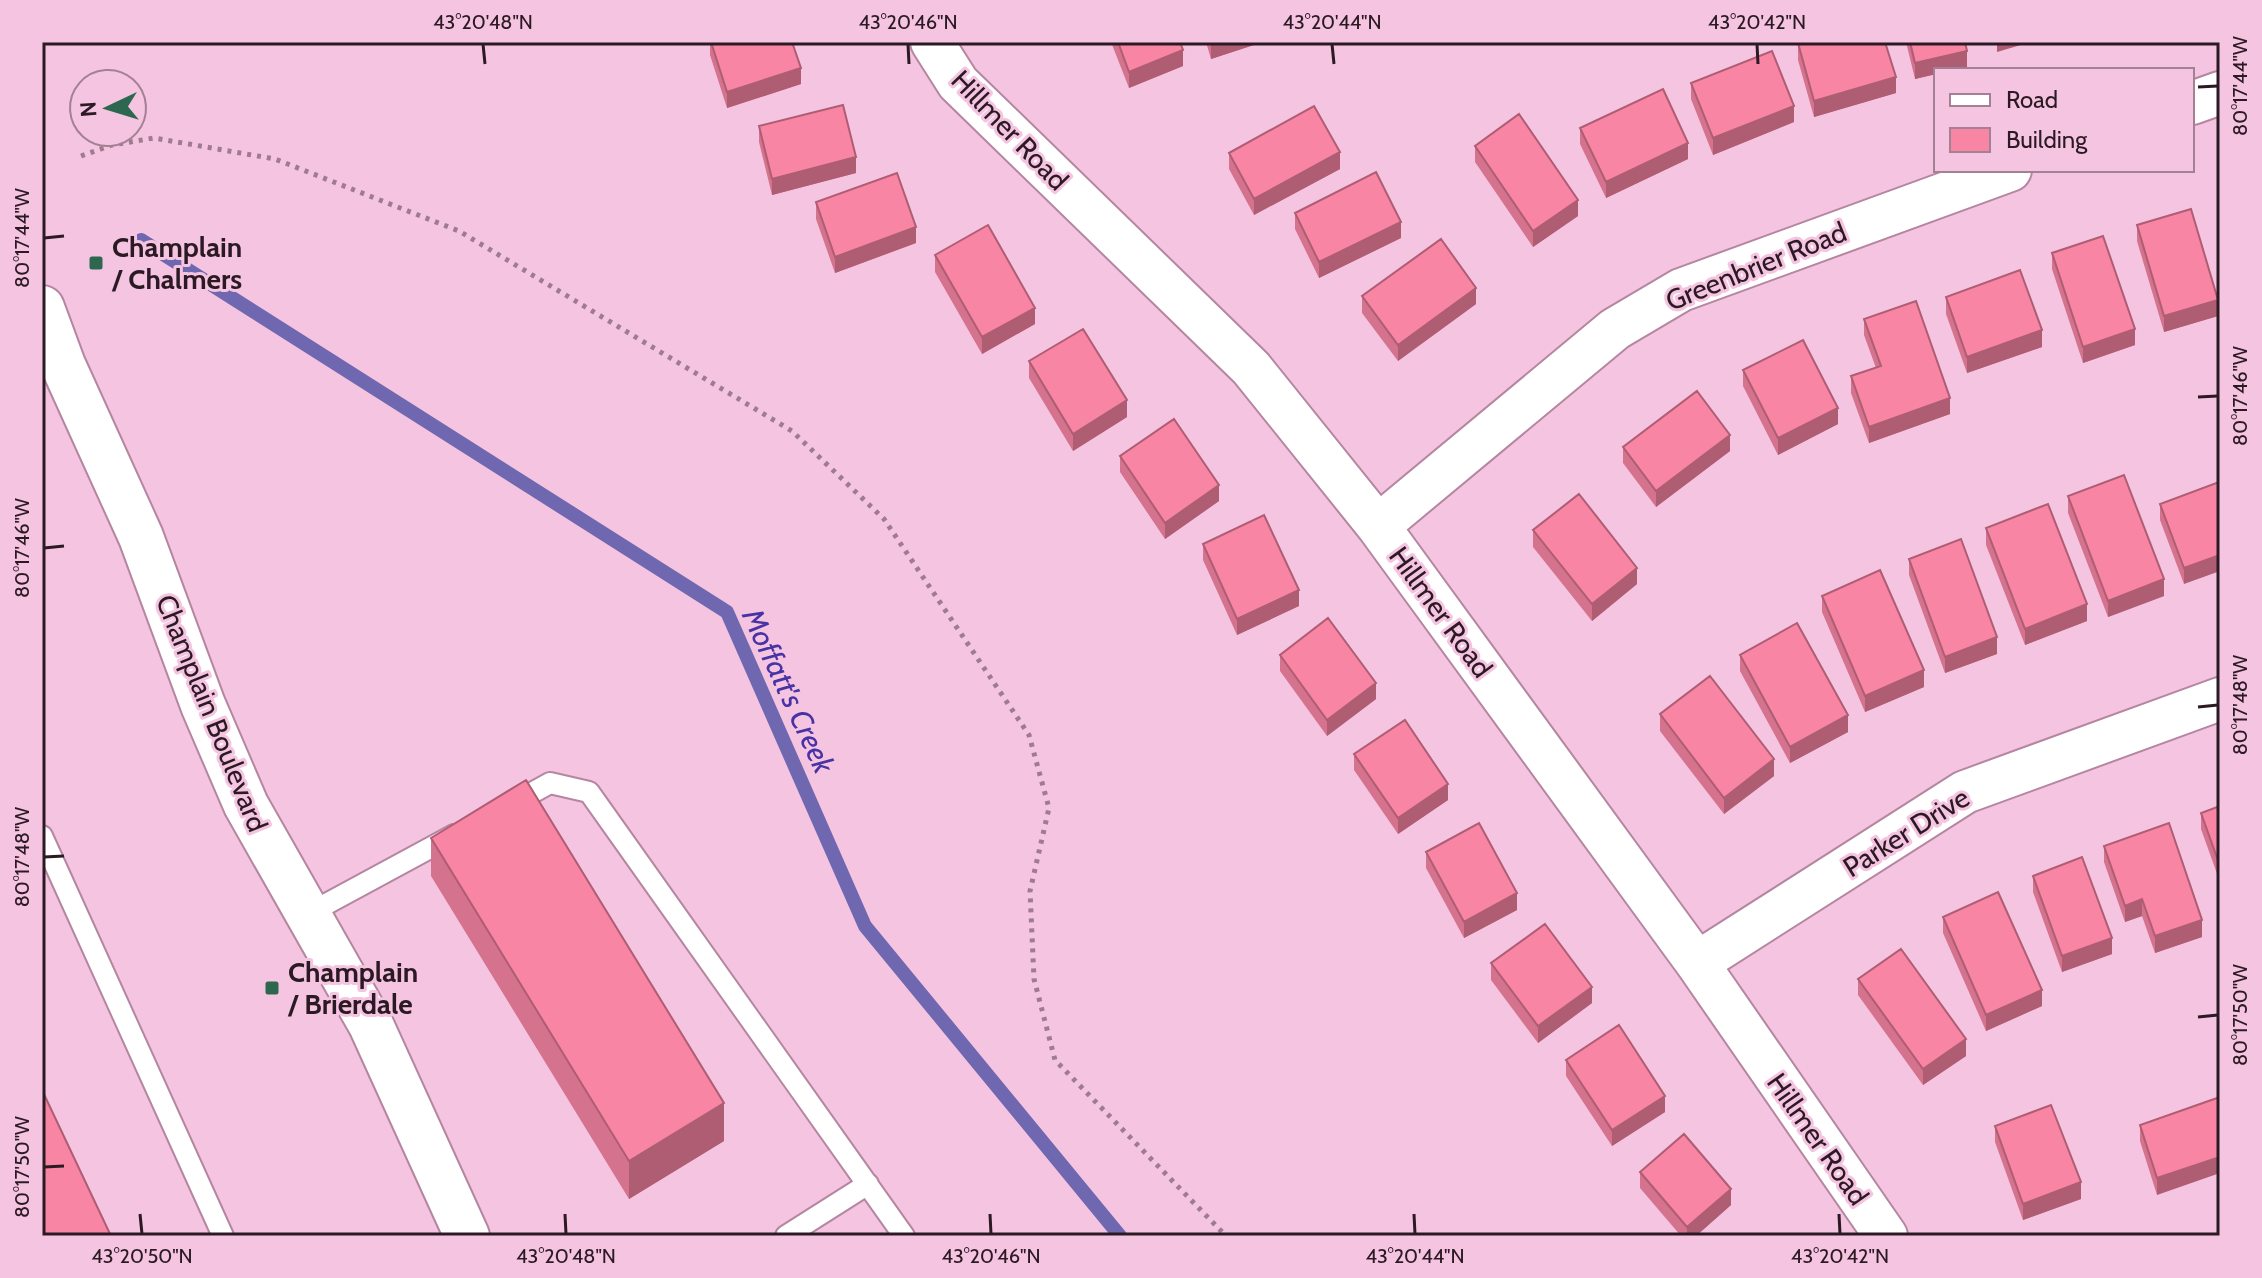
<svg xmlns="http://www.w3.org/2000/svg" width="2262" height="1278" viewBox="0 0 2262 1278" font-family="Cabin,sans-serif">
  <rect width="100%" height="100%" fill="#f5c4e0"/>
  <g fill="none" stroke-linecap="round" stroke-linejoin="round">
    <!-- stream -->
    <path stroke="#6f67af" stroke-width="14" d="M 141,240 L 727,612 L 865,926 L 1120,1236"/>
    <!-- lane casing -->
    <g stroke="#b486a0" stroke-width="24">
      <path id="lane" d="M 510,805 L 550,783 L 589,792 L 904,1236
        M 42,836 L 223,1236
        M 306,915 L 454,835
        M 786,1236 L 868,1184"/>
    </g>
    <!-- street casing -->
    <g stroke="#b486a0" stroke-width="46">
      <path id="street" d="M 932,42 L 958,83 L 1251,368 L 1378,526 L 1697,963 L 1886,1236
        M 2192,103 L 2220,93
        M 1378,526 L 1615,329 L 1681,290 L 2010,170
        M 1697,963 L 1965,792 L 2220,699"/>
    </g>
    <!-- secondary casing -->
    <g stroke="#b486a0" stroke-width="48">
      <path id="secondary" d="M 42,308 L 63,365 L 141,537 L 203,705 L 246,805 L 371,1025 L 467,1236"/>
    </g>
    <!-- path -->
    <path stroke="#9e7b8f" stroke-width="5" stroke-dasharray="4 6" stroke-linecap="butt" d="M 81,156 L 112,145 L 154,138 L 275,159 L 459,231 L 792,431 L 884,519 L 1029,735 L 1049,808 L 1030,891 L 1034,979 L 1055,1060 L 1226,1236"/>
    <!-- lane -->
    <use href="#lane" stroke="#fff" stroke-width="20"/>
    <!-- street -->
    <use href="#street" stroke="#fff" stroke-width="42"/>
    <!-- secondary -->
    <use href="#secondary" stroke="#fff" stroke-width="44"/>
  </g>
  <!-- wall -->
  <path fill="#d5728d" d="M 710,42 L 792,42 L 801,84 L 727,108 L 710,55 Z
    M 1111,42 L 1180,42 L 1183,66 L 1129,88 Z
    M 1206,42 L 1263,42 L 1211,59 Z
    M 1906,42 L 1965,42 L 1967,67 L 1915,79 Z
    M 1798,43 L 1896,93 L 1814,117 L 1798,60 Z
    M 1691,83 L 1794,122 L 1713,155 L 1691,99 Z
    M 759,126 L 856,173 L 772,195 L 759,142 Z
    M 1580,128 L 1688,159 L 1606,198 L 1580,144 Z
    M 1475,146 L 1578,216 L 1533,247 L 1475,162 Z
    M 1229,153 L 1340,169 L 1254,215 L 1229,169 Z
    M 2220,199 L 2220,222 L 2217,216 L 2217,200 Z
    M 816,202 L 916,243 L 835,273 L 816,219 Z
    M 1295,213 L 1401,238 L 1319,278 L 1295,229 Z
    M 2137,225 L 2218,316 L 2164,332 L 2137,241 Z
    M 2052,253 L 2135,345 L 2083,363 L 2052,269 Z
    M 935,255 L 1035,324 L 982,354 L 935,272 Z
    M 1362,296 L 1476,304 L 1398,361 L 1362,313 Z
    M 1946,297 L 2042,347 L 1967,373 L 1946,314 Z
    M 1864,319 L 1950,414 L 1869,443 L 1851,393 L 1851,376 L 1876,368 L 1864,335 Z
    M 1029,361 L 1127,417 L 1073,451 L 1029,378 Z
    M 1743,370 L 1838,424 L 1778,455 L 1743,386 Z
    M 1623,447 L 1730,451 L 1656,507 L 1623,463 Z
    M 1120,456 L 1219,501 L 1165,539 L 1120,472 Z
    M 2220,485 L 2184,584 L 2160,520 L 2160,504 Z
    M 2068,496 L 2164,596 L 2108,617 L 2068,513 Z
    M 1986,528 L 2087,621 L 2025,645 L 1986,545 Z
    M 1533,530 L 1637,584 L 1592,621 L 1533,547 Z
    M 1203,544 L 1299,606 L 1237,635 L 1203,560 Z
    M 1909,559 L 1997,654 L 1945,673 L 1909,575 Z
    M 1822,596 L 1924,687 L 1865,712 L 1822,612 Z
    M 1280,655 L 1376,699 L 1327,736 L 1280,671 Z
    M 1740,655 L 1848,732 L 1790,763 L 1740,671 Z
    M 1660,714 L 1774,776 L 1724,814 L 1660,731 Z
    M 1354,754 L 1448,800 L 1398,834 L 1354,770 Z
    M 2220,806 L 2220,882 L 2201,829 L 2201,813 Z
    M 431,838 L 724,1141 L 629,1199 L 431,876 Z
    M 2104,846 L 2202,937 L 2155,953 L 2142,916 L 2125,922 L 2104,862 Z
    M 1426,852 L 1517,910 L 1464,938 L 1426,868 Z
    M 2033,876 L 2112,954 L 2062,972 L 2033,892 Z
    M 1943,917 L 2042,1006 L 1986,1031 L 1943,933 Z
    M 1491,963 L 1592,1003 L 1538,1043 L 1491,980 Z
    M 1858,979 L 1966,1056 L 1923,1085 L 1858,995 Z
    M 1566,1060 L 1665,1112 L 1612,1146 L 1566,1076 Z
    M 2220,1097 L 2157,1195 L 2140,1141 L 2140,1125 Z
    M 1995,1126 L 2081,1199 L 2023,1220 L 1995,1142 Z
    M 1640,1172 L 1731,1205 L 1696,1236 L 1681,1236 L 1640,1188 Z"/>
  <!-- shaded-wall -->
  <path fill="#ae5d73" d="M 1211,42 L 1263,42 L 1211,59 Z
    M 1997,42 L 2031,42 L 1997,52 Z
    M 1183,50 L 1183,66 L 1129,88 L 1129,72 Z
    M 1967,51 L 1967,67 L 1955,70 L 1936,70 L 1936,74 L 1915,79 L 1915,63 Z
    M 801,68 L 801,84 L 727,108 L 727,92 Z
    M 1896,77 L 1896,93 L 1814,117 L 1814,101 Z
    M 1794,106 L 1794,122 L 1713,155 L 1713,138 Z
    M 1688,143 L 1688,159 L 1606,198 L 1606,182 Z
    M 1340,152 L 1340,169 L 1254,215 L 1254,199 Z
    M 856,157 L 856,173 L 772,195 L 772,179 Z
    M 1578,200 L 1578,216 L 1533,247 L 1533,231 Z
    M 1401,222 L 1401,238 L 1319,278 L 1319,262 Z
    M 916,227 L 916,243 L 835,273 L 835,257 Z
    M 1476,288 L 1476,304 L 1398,361 L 1398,345 Z
    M 2218,300 L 2218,316 L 2164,332 L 2164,316 Z
    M 1035,308 L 1035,324 L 982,354 L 982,337 Z
    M 2135,329 L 2135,345 L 2083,363 L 2083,347 Z
    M 2042,330 L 2042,347 L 1967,373 L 1967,357 Z
    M 1950,398 L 1950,414 L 1869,443 L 1869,427 Z
    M 1127,400 L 1127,417 L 1073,451 L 1073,434 Z
    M 1838,408 L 1838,424 L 1778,455 L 1778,438 Z
    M 1730,435 L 1730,451 L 1656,507 L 1656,491 Z
    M 1219,485 L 1219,501 L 1165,539 L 1165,523 Z
    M 2220,555 L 2220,571 L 2184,584 L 2184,568 Z
    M 1637,568 L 1637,584 L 1592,621 L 1592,604 Z
    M 2164,579 L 2164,596 L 2108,617 L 2108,601 Z
    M 1299,590 L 1299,606 L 1237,635 L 1237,619 Z
    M 2087,604 L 2087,621 L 2025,645 L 2025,629 Z
    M 1997,637 L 1997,654 L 1945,673 L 1945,657 Z
    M 1924,670 L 1924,687 L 1865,712 L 1865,696 Z
    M 1376,683 L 1376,699 L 1327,736 L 1327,720 Z
    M 1848,715 L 1848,732 L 1790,763 L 1790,747 Z
    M 1774,759 L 1774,776 L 1724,814 L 1724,798 Z
    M 1448,784 L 1448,800 L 1398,834 L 1398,818 Z
    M 1517,893 L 1517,910 L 1464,938 L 1464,922 Z
    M 2142,899 L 2142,916 L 2125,922 L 2125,906 Z
    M 2202,920 L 2202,937 L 2155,953 L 2155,936 Z
    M 2112,938 L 2112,954 L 2062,972 L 2062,956 Z
    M 1592,987 L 1592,1003 L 1538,1043 L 1538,1026 Z
    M 2042,990 L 2042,1006 L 1986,1031 L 1986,1015 Z
    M 1966,1039 L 1966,1056 L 1923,1085 L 1923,1069 Z
    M 1665,1096 L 1665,1112 L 1612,1146 L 1612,1130 Z
    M 724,1103 L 724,1141 L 629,1199 L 629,1161 Z
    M 2220,1157 L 2220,1173 L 2157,1195 L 2157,1178 Z
    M 2081,1182 L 2081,1199 L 2023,1220 L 2023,1204 Z
    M 1731,1189 L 1731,1205 L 1696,1236 L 1687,1236 L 1687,1227 Z"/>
  <!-- building -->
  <path fill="#f885a4" stroke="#ae5d73" stroke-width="2" d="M 711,42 L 792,42 L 801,68 L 727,92 Z
    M 1118,42 L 1180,42 L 1183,50 L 1129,72 Z
    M 1802,42 L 1885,42 L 1896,77 L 1814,101 L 1798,43 Z
    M 1910,42 L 1965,42 L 1967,51 L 1915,63 Z
    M 1772,51 L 1794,106 L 1713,138 L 1691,83 Z
    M 1663,89 L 1688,143 L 1606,182 L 1580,128 Z
    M 843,105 L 856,157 L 772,179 L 759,126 Z
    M 1314,106 L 1340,152 L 1254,199 L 1229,153 Z
    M 1519,114 L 1578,200 L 1533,231 L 1475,146 Z
    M 1376,172 L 1401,222 L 1319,262 L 1295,213 Z
    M 897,173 L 916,227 L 835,257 L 816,202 Z
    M 2191,209 L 2218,300 L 2164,316 L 2137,225 Z
    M 988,225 L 1035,308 L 982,337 L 935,255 Z
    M 2103,236 L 2135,329 L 2083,347 L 2052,253 Z
    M 1441,239 L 1476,288 L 1398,345 L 1362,296 Z
    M 2020,270 L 2042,330 L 1967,357 L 1946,297 Z
    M 1916,301 L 1950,398 L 1869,427 L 1851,376 L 1881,366 L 1864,319 Z
    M 1083,329 L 1127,400 L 1073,434 L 1029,361 Z
    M 1803,340 L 1838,408 L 1778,438 L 1743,370 Z
    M 1697,391 L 1730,435 L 1656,491 L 1623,447 Z
    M 1174,419 L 1219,485 L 1165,523 L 1120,456 Z
    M 2124,475 L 2164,579 L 2108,601 L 2068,496 Z
    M 2219,482 L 2220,485 L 2220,555 L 2184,568 L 2160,504 Z
    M 1579,494 L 1637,568 L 1592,604 L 1533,530 Z
    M 2048,504 L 2087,604 L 2025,629 L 1986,528 Z
    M 1264,515 L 1299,590 L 1237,619 L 1203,544 Z
    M 1961,539 L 1997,637 L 1945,657 L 1909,559 Z
    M 1880,570 L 1924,670 L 1865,696 L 1822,596 Z
    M 1328,618 L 1376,683 L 1327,720 L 1280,655 Z
    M 1797,623 L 1848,715 L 1790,747 L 1740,655 Z
    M 1710,676 L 1774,759 L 1724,798 L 1660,714 Z
    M 1405,720 L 1448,784 L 1398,818 L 1354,754 Z
    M 526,780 L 724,1103 L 629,1161 L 431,838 Z
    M 2220,806 L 2220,866 L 2201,813 Z
    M 1479,823 L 1517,893 L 1464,922 L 1426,852 Z
    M 2169,823 L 2202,920 L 2155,936 L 2142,899 L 2125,906 L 2104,846 Z
    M 2082,857 L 2112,938 L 2062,956 L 2033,876 Z
    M 1998,892 L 2042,990 L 1986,1015 L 1943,917 Z
    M 1545,924 L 1592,987 L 1538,1026 L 1491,963 Z
    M 1901,949 L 1966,1039 L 1923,1069 L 1858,979 Z
    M 1619,1025 L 1665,1096 L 1612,1130 L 1566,1060 Z
    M 42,1090 L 111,1236 L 42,1236 Z
    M 2220,1097 L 2220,1157 L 2157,1178 L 2140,1125 Z
    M 2051,1105 L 2081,1182 L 2023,1204 L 1995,1126 Z
    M 1684,1134 L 1731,1189 L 1687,1227 L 1640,1172 Z"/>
  <!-- ticks -->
  <path fill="none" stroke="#2b1a24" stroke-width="3" d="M 483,44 L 485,64M 908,44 L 909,64M 1332,44 L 1334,64M 1757,44 L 1758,64M 2198,87 L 2218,86M 44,238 L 64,236M 2198,397 L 2218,396M 44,548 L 64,546M 2198,707 L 2218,705M 44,857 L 64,856M 2198,1017 L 2218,1015M 44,1167 L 64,1166M 140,1214 L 142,1234M 565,1214 L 566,1234M 990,1214 L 991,1234M 1414,1214 L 1415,1234M 1839,1214 L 1840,1234"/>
  <!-- markers -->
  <g fill="#2e674f" stroke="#f5c4e0" stroke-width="3">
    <rect x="88" y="255" width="16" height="16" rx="4"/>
    <rect x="264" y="980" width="16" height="16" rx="4"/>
  </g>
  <g text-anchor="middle" stroke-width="6" stroke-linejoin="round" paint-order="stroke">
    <!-- street labels -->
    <g font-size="28" fill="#2b1a24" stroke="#f5c4e0">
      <text transform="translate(1010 130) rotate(46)" y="10">Hillmer Road</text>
      <text transform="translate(1756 266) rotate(-22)" y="10">Greenbrier Road</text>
      <text transform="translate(1441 612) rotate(54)" y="10">Hillmer Road</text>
      <text transform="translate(212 713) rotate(68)" y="10">Champlain Boulevard</text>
      <text transform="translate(1906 832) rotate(-32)" y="10">Parker Drive</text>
      <text transform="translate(1818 1139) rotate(55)" y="10">Hillmer Road</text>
    </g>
    <!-- poi labels -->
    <g font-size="28" font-weight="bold" fill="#2b1a24" stroke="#f5c4e0" text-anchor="start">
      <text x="112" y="257">Champlain<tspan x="112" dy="32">/ Chalmers</tspan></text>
      <text x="288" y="982">Champlain<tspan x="288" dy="32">/ Brierdale</tspan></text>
    </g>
    <!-- water labels -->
    <g font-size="30" font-style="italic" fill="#4733a4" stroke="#f5c4e0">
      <text transform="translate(788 691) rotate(65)" y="10">Moffatt's Creek</text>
    </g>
  </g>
  <!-- border -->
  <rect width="2262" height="1278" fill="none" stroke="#f5c4e0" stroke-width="88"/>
  <!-- legend -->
  <rect x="1934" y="68" width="260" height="104" fill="#f5c4e0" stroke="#a48095" stroke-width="2"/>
  <rect x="1950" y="94" width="40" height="12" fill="#ffffff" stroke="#a48095" stroke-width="2"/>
  <text x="2006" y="108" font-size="24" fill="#2b1a24">Road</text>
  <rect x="1950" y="128" width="40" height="24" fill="#f885a4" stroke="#a48095" stroke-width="2"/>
  <text x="2006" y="148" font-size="24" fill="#2b1a24">Building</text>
  <!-- north arrow -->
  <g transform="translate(108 108) rotate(266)"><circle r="38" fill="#f5c4e0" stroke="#a48095" stroke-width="2"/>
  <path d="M0-6L14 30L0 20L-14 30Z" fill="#2e674f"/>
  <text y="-12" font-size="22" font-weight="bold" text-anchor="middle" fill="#2b1a24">N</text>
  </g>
  <rect x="44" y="44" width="2174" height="1190" fill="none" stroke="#2b1a24" stroke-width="3"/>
  <g font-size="20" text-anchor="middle" fill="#2b1a24">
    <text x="483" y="29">43°20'48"N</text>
    <text x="908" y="29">43°20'46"N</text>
    <text x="1332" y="29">43°20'44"N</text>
    <text x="1757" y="29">43°20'42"N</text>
    <text transform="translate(2240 86) rotate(-90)" y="7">80°17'44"W</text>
    <text transform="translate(22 238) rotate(-90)" y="7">80°17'44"W</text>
    <text transform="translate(2240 396) rotate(-90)" y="7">80°17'46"W</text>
    <text transform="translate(22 548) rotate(-90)" y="7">80°17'46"W</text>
    <text transform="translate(2240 705) rotate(-90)" y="7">80°17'48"W</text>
    <text transform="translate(22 857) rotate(-90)" y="7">80°17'48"W</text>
    <text transform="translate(2240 1015) rotate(-90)" y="7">80°17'50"W</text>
    <text transform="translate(22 1167) rotate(-90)" y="7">80°17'50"W</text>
    <text x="142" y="1263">43°20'50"N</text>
    <text x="566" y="1263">43°20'48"N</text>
    <text x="991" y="1263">43°20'46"N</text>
    <text x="1415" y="1263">43°20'44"N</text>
    <text x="1840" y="1263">43°20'42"N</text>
  </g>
</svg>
